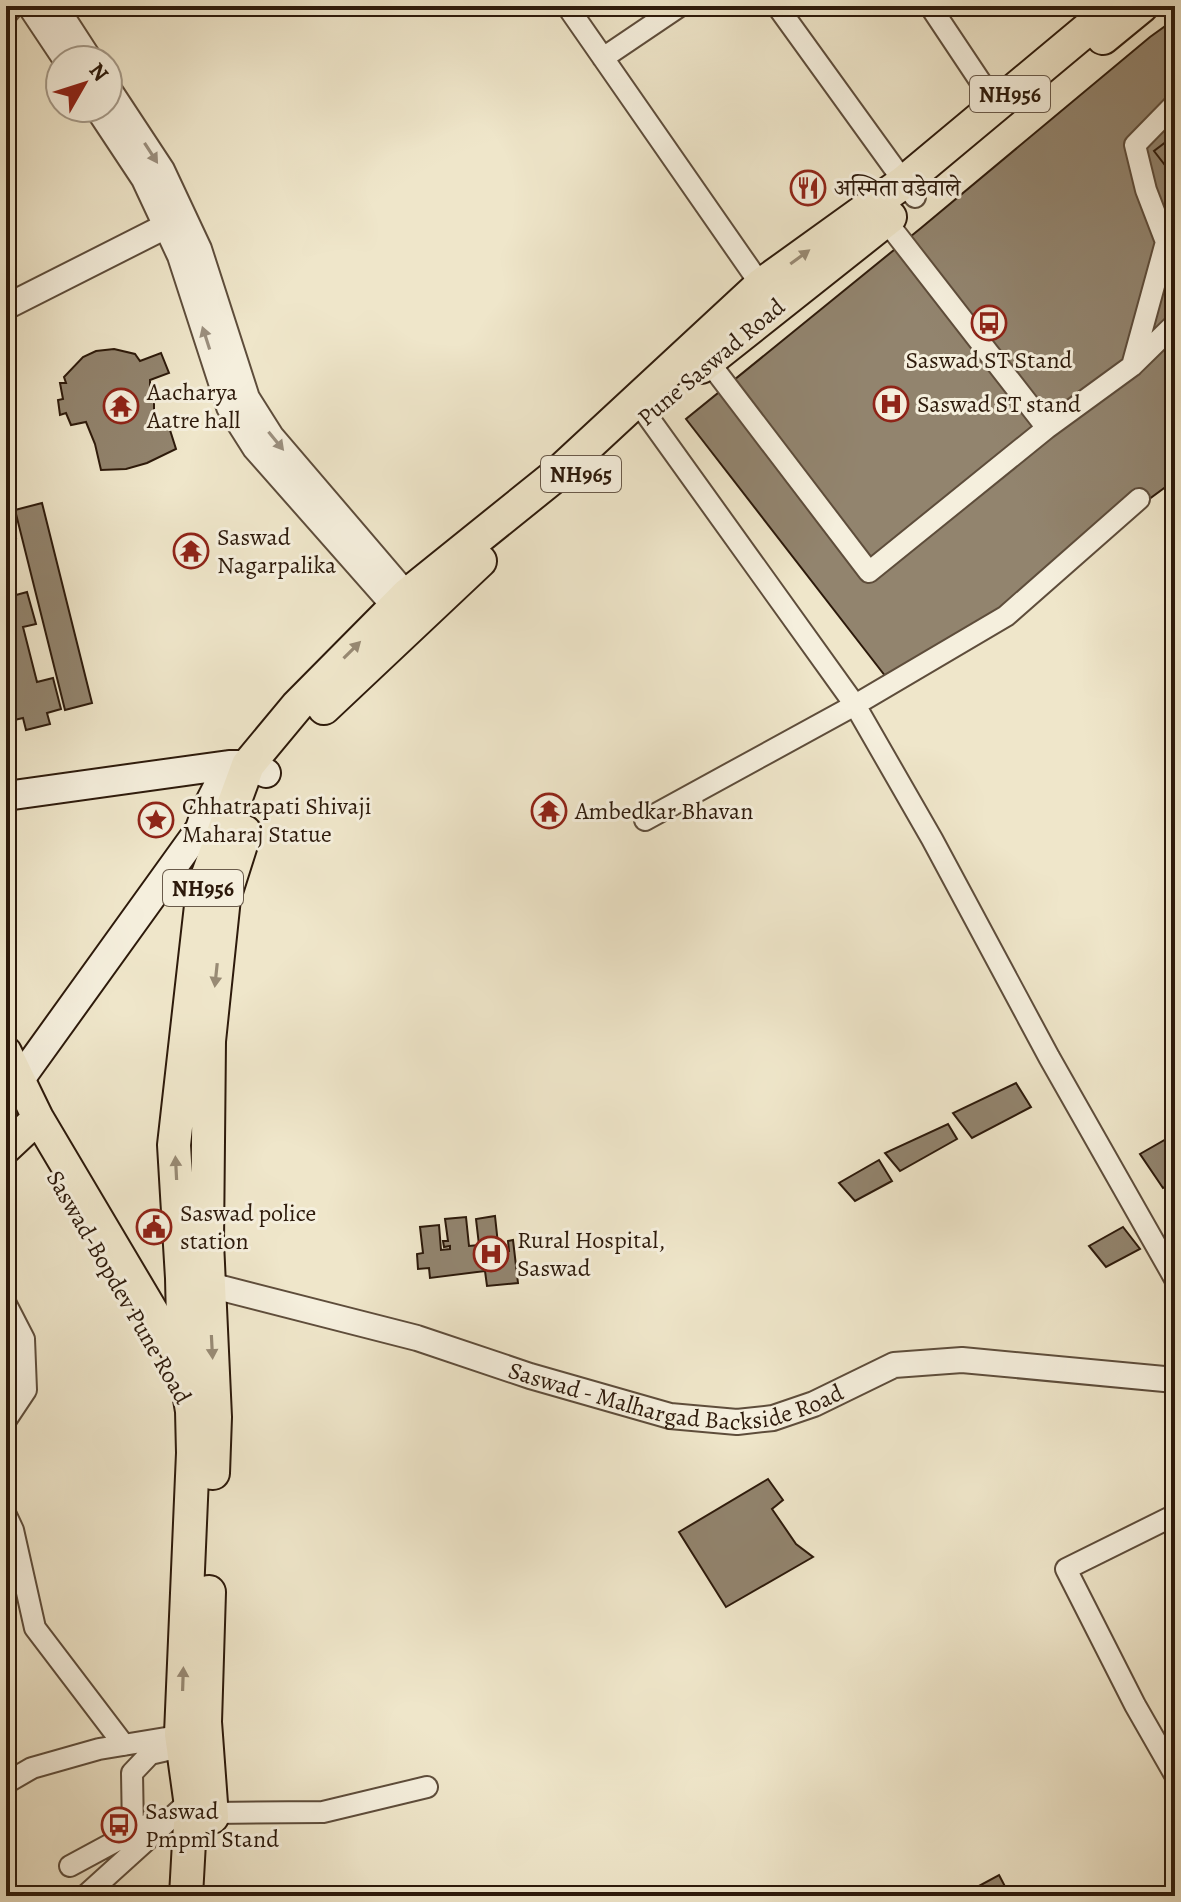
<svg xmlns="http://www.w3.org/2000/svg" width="1181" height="1902" viewBox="0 0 1181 1902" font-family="Alegreya,'Noto Serif Devanagari',serif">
  <rect width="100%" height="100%" fill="#efe6ca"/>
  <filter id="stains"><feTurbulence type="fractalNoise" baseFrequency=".0025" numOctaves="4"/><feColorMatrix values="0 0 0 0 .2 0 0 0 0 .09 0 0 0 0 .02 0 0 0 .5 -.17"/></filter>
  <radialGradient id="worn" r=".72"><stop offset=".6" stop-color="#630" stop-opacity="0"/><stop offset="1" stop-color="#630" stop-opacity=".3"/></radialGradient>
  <!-- building -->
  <path fill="#92846e" stroke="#2d1a0b" stroke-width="2" d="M 1175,19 L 1175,480 L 984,621 L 886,677 L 686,419 L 921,228 L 1150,37 Z
    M 1175,135 L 1175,178 L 1154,151 Z
    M 114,349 L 135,354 L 140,361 L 161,353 L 169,373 L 150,380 L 150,388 L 154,401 L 154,425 L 169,427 L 176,449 L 147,463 L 126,469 L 101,470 L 95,444 L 86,422 L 71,425 L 66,413 L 60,415 L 58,400 L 63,399 L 60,383 L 66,383 L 64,377 L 83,357 L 96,351 Z
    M 42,503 L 92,703 L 65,710 L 15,510 Z
    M 6,508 L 8,508 L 16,538 L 6,541 Z
    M 6,557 L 16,595 L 27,592 L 36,624 L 23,627 L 37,682 L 53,678 L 61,709 L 47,713 L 50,724 L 26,730 L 23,718 L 6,722 L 6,690 L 10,689 L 6,675 Z
    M 1016,1083 L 1031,1107 L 972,1138 L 953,1113 Z
    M 948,1124 L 957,1139 L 900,1171 L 885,1153 Z
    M 1175,1134 L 1175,1182 L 1163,1188 L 1140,1154 Z
    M 879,1160 L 892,1181 L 855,1201 L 839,1183 Z
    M 495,1216 L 498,1244 L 504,1243 L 505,1251 L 509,1251 L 508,1241 L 513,1240 L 518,1283 L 487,1286 L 485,1271 L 430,1278 L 429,1268 L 418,1269 L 417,1254 L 423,1253 L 420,1227 L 439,1225 L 441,1250 L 450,1249 L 450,1246 L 444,1247 L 443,1241 L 448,1241 L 445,1219 L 466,1217 L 469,1246 L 479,1245 L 476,1219 Z
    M 1123,1227 L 1140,1249 L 1106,1267 L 1089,1246 Z
    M 768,1479 L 783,1500 L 772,1509 L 796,1544 L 813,1557 L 726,1607 L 679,1532 Z
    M 999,1875 L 1010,1896 L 981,1896 L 977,1887 Z"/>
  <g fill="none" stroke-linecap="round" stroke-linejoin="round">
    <!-- minor casing -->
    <g stroke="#5e4d3b" stroke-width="24">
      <path id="minor" d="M 567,6 L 761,285
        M 777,6 L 915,197
        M 930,6 L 996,105
        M 603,58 L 680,6
        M 708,361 L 869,572 L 1047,428 L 886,221
        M 1132,366 L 1166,242 L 1146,190 L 1135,145 L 1175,104
        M 635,402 L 646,414 L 855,705 L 645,820
        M 1047,428 L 1132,366 L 1175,324
        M 1139,499 L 1006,616 L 855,705 L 932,839 L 1049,1057 L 1175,1279
        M 6,1304 L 24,1339 L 26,1390 L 6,1420
        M 6,1515 L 13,1530 L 35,1628 L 124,1745
        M 1175,1515 L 1066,1569 L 1135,1705 L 1175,1775
        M 6,1783 L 32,1768 L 99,1749 L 190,1734
        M 159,1819 L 133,1832 L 132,1773 L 150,1754 L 176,1748
        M 70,1866 L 133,1832
        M 85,1896 L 181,1809 L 191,1806 L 212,1813 L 323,1812 L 427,1787"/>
    </g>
    <!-- tertiary casing -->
    <g stroke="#5e4d3b" stroke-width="28">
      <g id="tertiary">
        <path d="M 30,6 L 66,60"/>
        <path d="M 55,6 L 90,60"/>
        <path d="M 6,12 L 11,6"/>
        <path d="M 108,88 L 162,170 L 199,249 L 247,398 L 271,436 L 418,608"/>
        <path d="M 97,108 L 144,179 L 180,256 L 229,407 L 255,448 L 405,618"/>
        <path d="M 6,307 L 178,220"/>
        <path id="s1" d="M 194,1281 L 417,1338 L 530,1376 L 670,1416 L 737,1422 L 773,1418 L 814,1404 L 894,1365 L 962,1360 L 1175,1380"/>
      </g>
    </g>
    <!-- secondary casing -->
    <g stroke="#2d1a0b" stroke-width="32">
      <path id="secondary" d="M 6,796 L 229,765 L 248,765 L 266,773
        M 10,1093 L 200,829 L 207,808 L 229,765"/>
    </g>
    <!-- primary casing -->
    <g stroke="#2d1a0b" stroke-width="34">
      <path id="primary" d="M 6,1052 L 38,1118 L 188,1371
        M 6,1148 L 38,1118"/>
    </g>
    <!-- trunk casing -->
    <g stroke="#2d1a0b" stroke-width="36">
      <path id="trunk" d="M 1103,38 L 1142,6
        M 701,367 L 890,217
        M 324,708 L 480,561
        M 213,1473 L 215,1417 L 207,1242 L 209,1041 L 224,898 L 245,832
        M 209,1592 L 205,1722 L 212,1817
        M 186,1896 L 191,1806 L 181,1734 L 193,1453 L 192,1411 L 184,1363 L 182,1278 L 174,1145 L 203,888 L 248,765 L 297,706 L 407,595 L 556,475 L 761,285 L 904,182 L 1115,6"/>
    </g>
    <!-- minor -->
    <use href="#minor" stroke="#f5efdd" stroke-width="20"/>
    <!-- tertiary -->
    <use href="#tertiary" stroke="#f5efdd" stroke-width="24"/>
    <!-- secondary -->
    <use href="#secondary" stroke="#f5efdd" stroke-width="28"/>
    <!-- primary -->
    <use href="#primary" stroke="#efe6ca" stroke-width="30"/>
    <!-- trunk -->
    <use href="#trunk" stroke="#efe6ca" stroke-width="32"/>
  </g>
  <!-- one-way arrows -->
  <defs><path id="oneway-solid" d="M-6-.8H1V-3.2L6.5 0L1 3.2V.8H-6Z" transform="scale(2)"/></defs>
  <g fill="#9b8f7e">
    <use href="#oneway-solid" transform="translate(151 153) rotate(57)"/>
    <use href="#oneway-solid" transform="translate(206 338) rotate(-108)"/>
    <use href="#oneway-solid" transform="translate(276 441) rotate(51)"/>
  </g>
  <g fill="#988a74">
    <use href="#oneway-solid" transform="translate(800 257) rotate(-36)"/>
    <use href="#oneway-solid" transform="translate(352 650) rotate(-45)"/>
    <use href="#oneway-solid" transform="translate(216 975) rotate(96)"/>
    <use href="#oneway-solid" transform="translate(176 1168) rotate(-93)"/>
    <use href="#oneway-solid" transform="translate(212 1347) rotate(87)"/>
    <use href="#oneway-solid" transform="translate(183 1679) rotate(-88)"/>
  </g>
  <!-- icons -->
  <defs>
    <g id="restaurant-ring" transform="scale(1.8)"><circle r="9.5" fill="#f5efdd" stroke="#8f2418" stroke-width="1.5"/><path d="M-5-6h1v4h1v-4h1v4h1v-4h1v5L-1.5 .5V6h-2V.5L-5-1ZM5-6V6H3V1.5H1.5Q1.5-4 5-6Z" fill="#8f2418"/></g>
    <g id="bus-ring" transform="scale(1.8)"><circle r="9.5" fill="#f5efdd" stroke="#8f2418" stroke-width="1.5"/><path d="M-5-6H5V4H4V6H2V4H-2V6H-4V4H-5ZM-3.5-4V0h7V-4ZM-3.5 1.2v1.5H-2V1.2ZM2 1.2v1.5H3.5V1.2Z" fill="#8f2418"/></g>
    <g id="hospital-ring" transform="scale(1.8)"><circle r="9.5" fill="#f5efdd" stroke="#8f2418" stroke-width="1.5"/><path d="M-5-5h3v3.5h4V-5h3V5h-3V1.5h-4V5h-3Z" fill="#8f2418"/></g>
    <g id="temple-ring" transform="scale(1.8)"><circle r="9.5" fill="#f5efdd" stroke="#8f2418" stroke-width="1.5"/><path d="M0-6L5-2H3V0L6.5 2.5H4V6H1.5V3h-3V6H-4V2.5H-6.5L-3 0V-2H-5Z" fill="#8f2418"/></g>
    <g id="sight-ring" transform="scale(1.8)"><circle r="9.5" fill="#f5efdd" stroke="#8f2418" stroke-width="1.5"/><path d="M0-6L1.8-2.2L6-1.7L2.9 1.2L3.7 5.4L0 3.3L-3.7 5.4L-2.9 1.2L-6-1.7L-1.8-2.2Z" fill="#8f2418"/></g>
    <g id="civic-ring" transform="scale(1.8)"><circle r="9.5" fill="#f5efdd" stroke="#8f2418" stroke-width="1.5"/><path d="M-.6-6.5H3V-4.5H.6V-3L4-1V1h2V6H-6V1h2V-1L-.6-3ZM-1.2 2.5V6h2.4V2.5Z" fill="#8f2418"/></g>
  </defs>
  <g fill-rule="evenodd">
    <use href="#restaurant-ring" x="808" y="188"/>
    <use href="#bus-ring" x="989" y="323"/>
    <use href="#hospital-ring" x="891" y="404"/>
    <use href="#temple-ring" x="121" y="406"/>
    <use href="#temple-ring" x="191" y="551"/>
    <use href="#temple-ring" x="549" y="811"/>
    <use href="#sight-ring" x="156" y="820"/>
    <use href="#civic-ring" x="154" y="1227"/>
    <use href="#hospital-ring" x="491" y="1254"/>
    <use href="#bus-ring" x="119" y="1825"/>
  </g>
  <g text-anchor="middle" stroke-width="6" stroke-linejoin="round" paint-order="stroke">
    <!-- shield labels -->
    <g fill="#f5efdd" stroke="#695a4a" stroke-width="2">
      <rect x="970" y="76" width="80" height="36" rx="6"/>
      <rect x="541" y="456" width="80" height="36" rx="6"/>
      <rect x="163" y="870" width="80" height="36" rx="6"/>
    </g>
    <g font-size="22" font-weight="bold" fill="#2d1a0b">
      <text x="1010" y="102">NH956</text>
      <text x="581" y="482">NH965</text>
      <text x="203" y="896">NH956</text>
    </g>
    <!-- poi labels -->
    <g font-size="24" fill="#2d1a0b" stroke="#f5efdd" text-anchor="start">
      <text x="834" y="196">अस्मिता वडेवाले</text>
      <text x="989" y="368" text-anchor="middle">Saswad ST Stand</text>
      <text x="147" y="400">Aacharya<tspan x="147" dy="28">Aatre hall</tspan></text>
      <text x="917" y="412">Saswad ST stand</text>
      <text x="217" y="545">Saswad<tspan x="217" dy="28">Nagarpalika</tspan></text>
      <text x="182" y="814">Chhatrapati Shivaji<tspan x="182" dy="28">Maharaj Statue</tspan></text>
      <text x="575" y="819">Ambedkar Bhavan</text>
      <text x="180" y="1221">Saswad police<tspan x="180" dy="28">station</tspan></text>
      <text x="517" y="1248">Rural Hospital,<tspan x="517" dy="28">Saswad</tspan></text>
      <text x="145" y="1819">Saswad<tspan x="145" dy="28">Pmpml Stand</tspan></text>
    </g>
    <!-- street labels -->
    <g font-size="24" fill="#2d1a0b" stroke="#f5efdd">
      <text transform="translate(711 362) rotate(-40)" y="8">Pune Saswad Road</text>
      <text transform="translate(119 1287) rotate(60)" y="8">Saswad-Bopdev Pune Road</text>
      <text dy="8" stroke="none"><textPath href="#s1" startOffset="500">Saswad - Malhargad Backside Road</textPath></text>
    </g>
  </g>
  <!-- margin -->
  <rect width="1181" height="1902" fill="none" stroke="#efe6ca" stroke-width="32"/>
  <rect x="8" y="8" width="1165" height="1886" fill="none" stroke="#2d1a0b" stroke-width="4"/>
  <rect x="16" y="16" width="1149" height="1870" fill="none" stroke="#2d1a0b" stroke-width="2"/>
  <!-- north arrow -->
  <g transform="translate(84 84) rotate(51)"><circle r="38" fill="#f5efdd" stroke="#a59a89" stroke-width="2"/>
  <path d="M0-6L14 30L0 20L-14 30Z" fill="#8f2418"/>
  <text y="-12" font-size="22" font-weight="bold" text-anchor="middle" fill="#2d1a0b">N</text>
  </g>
  <rect width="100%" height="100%" filter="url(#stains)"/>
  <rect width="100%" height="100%" fill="url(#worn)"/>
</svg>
